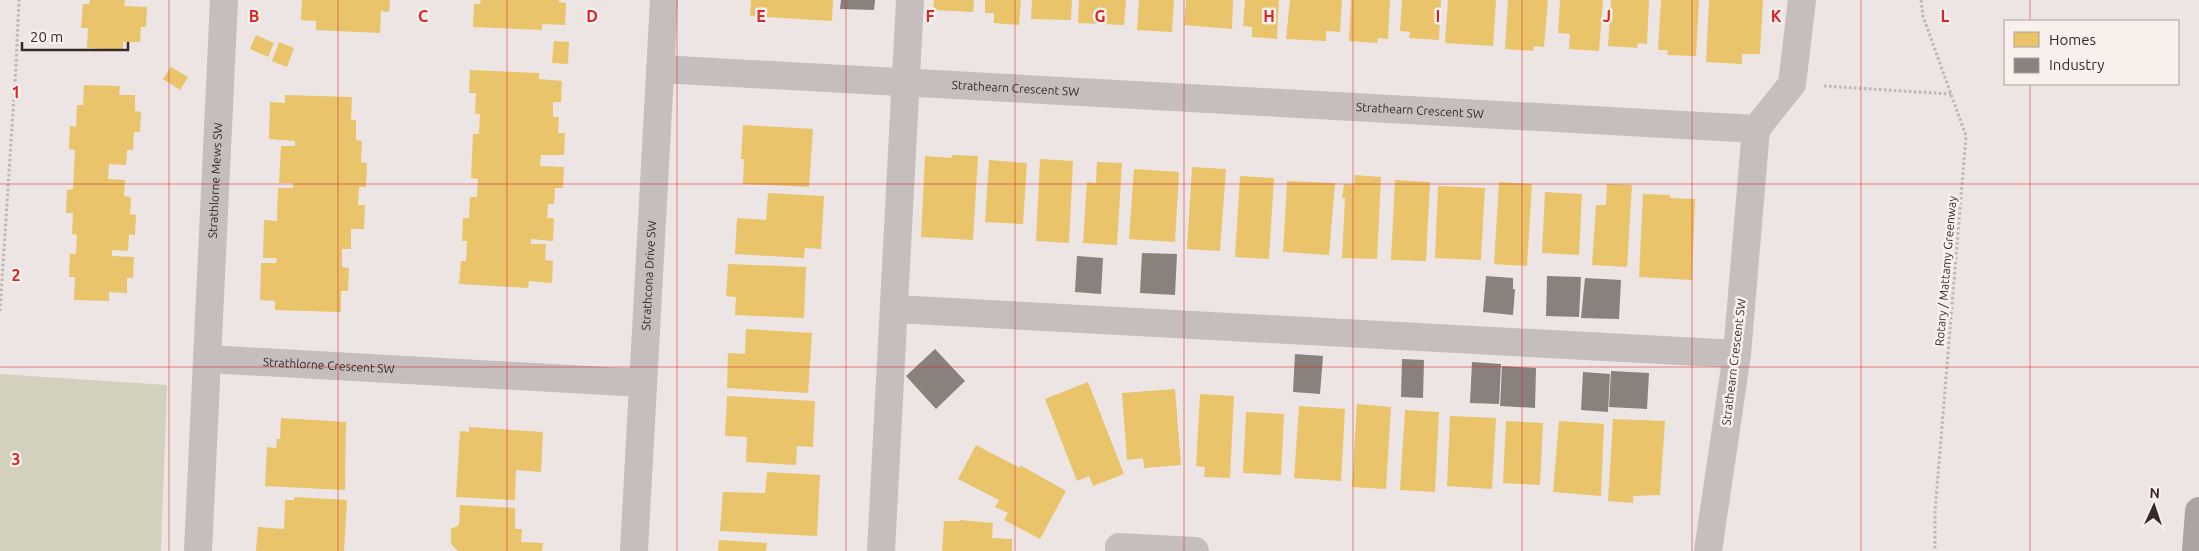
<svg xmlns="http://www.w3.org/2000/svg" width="2199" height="551" viewBox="0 0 2199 551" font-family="Ubuntu,sans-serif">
  <rect width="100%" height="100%" fill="#ede5e3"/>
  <!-- green -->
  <path fill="#d3d0be" d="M 0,374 L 167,385 L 161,551 L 0,551 Z"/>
  <!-- homes -->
  <path fill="#e9c46a" d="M 90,0 L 125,0 L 124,6 L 147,7 L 146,27 L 141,27 L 140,42 L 123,42 L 123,50 L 87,48 L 88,28 L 81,28 L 83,4 L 89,4 Z
    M 302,0 L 390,0 L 389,12 L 381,11 L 380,33 L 316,30 L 316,21 L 301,20 Z
    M 481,0 L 559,0 L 559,2 L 566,3 L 565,25 L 542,24 L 542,30 L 473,27 L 474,4 L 480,4 Z
    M 751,0 L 833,0 L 832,21 L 750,16 Z
    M 934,0 L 974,0 L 973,12 L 933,10 Z
    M 985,0 L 1021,0 L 1019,25 L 994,23 L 994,13 L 985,13 Z
    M 1032,0 L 1072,0 L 1071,20 L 1031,19 Z
    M 1079,0 L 1126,0 L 1124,25 L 1078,23 Z
    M 1139,0 L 1174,0 L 1172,32 L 1137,30 Z
    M 1186,0 L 1233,0 L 1232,29 L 1184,25 Z
    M 1245,0 L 1279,0 L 1277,39 L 1252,37 L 1252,27 L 1243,26 Z
    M 1290,0 L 1342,0 L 1340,32 L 1326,31 L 1326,41 L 1286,39 Z
    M 1351,0 L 1390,0 L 1388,39 L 1378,38 L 1377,43 L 1349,41 Z
    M 1402,0 L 1441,0 L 1439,40 L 1409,38 L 1410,32 L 1400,31 Z
    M 1448,0 L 1496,0 L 1493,46 L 1445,43 Z
    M 1508,0 L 1548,0 L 1544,47 L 1534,46 L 1533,51 L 1505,49 Z
    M 1560,0 L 1603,0 L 1599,51 L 1569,49 L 1570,34 L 1558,33 Z
    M 1611,0 L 1649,0 L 1647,44 L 1638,43 L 1637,48 L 1608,46 Z
    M 1661,0 L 1699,0 L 1696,56 L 1667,55 L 1668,50 L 1658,50 Z
    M 1709,0 L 1763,0 L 1760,54 L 1742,54 L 1742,64 L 1706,62 Z
    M 256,35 L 274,43 L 268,57 L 250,49 Z
    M 554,41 L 569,42 L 568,64 L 552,63 Z
    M 279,42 L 294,48 L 287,67 L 272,61 Z
    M 171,67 L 188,77 L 180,90 L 163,79 Z
    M 470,70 L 539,73 L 539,79 L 562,81 L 561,102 L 553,102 L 553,117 L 559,117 L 558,133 L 565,133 L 564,155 L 541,155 L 540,166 L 564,167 L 563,188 L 555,188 L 554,204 L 548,204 L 547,218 L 554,218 L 553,241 L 531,239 L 531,244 L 546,244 L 545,260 L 553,261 L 552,283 L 529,281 L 528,288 L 459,284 L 461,261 L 466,261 L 467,241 L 462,241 L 463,218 L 469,218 L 470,197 L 477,197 L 478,179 L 471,178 L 473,134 L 479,134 L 480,114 L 475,114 L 476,93 L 469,93 Z
    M 84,85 L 120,86 L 119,95 L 135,95 L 135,111 L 141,112 L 140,132 L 134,132 L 133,150 L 127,150 L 126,165 L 109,164 L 108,179 L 125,180 L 124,196 L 131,197 L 130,214 L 136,215 L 135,235 L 129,234 L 128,251 L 112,250 L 112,256 L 134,257 L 133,278 L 127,278 L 127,293 L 109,292 L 109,301 L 74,300 L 75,277 L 69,277 L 70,254 L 76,254 L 77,235 L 72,234 L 73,213 L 66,213 L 67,190 L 73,189 L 75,150 L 69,149 L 70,126 L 76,127 L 77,105 L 83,105 Z
    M 285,95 L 352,97 L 351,120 L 356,120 L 356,140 L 362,141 L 361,162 L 367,163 L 366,187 L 359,187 L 358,205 L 365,205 L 364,229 L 351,229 L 351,249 L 342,249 L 342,267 L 349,268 L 348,291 L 341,291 L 341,312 L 275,310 L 275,301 L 260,300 L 261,263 L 276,263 L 277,258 L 263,258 L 264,220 L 277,221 L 278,188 L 293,188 L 293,183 L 279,183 L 281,146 L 295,146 L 295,141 L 269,139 L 270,102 L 285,103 Z
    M 743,125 L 813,129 L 809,187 L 743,184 L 744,159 L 741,159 Z
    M 952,155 L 978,156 L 973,240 L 921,237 L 925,156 L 952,158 Z
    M 1040,159 L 1073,161 L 1069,243 L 1036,241 Z
    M 989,160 L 1027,163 L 1023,224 L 985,222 Z
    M 1097,162 L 1122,163 L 1117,245 L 1083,243 L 1087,182 L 1096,183 Z
    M 1192,167 L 1226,169 L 1220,251 L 1187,249 Z
    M 1134,169 L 1179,172 L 1175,242 L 1129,239 Z
    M 1355,175 L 1381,177 L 1377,259 L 1342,258 L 1345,198 L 1342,198 L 1344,184 L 1354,185 Z
    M 1240,176 L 1274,178 L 1269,259 L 1235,257 Z
    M 1395,180 L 1430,182 L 1426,261 L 1391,260 Z
    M 1287,181 L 1335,183 L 1329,255 L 1283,252 Z
    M 1499,182 L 1532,184 L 1527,266 L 1494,264 Z
    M 1607,184 L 1632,185 L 1627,267 L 1592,265 L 1596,205 L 1606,205 Z
    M 1438,186 L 1485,188 L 1481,260 L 1435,258 Z
    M 1545,192 L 1582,194 L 1579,255 L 1542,253 Z
    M 768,193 L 824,196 L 821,249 L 805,248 L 804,258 L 735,254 L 737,218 L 766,220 Z
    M 1643,194 L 1670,195 L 1670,198 L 1695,199 L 1692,280 L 1639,277 Z
    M 728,264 L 806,267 L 804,318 L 735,315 L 736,297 L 726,296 Z
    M 746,329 L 812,333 L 808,393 L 727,388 L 728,353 L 745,354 Z
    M 1088,382 L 1124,474 L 1093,486 L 1089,476 L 1077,481 L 1045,399 Z
    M 1175,389 L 1181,465 L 1144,468 L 1143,458 L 1127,460 L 1122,393 Z
    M 1200,394 L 1234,396 L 1230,478 L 1204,477 L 1205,467 L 1196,466 Z
    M 727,396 L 815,401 L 813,447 L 797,446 L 796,465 L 746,462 L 747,437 L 725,436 Z
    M 1357,404 L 1391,407 L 1386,489 L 1352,487 Z
    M 1299,406 L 1345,409 L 1341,481 L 1294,478 Z
    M 1405,410 L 1439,412 L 1435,492 L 1400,490 Z
    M 1246,412 L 1284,414 L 1281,475 L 1243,473 Z
    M 1450,416 L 1496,418 L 1492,489 L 1447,486 Z
    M 281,418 L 346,422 L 345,490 L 265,486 L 267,447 L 276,448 L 277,439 L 280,439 Z
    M 1613,419 L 1665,421 L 1660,495 L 1633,496 L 1633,503 L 1608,501 Z
    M 1506,421 L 1543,423 L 1540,485 L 1503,483 Z
    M 1559,421 L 1604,424 L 1601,496 L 1553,492 Z
    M 469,427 L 543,432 L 541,472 L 516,470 L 515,500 L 456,497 L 460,431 L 469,432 Z
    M 976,445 L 1020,468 L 1020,465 L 1066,491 L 1040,539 L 1004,520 L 1008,513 L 995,507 L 999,500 L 958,479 Z
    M 767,472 L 820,475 L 817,536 L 720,531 L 723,492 L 765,493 Z
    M 294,497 L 347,500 L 344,551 L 256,551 L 258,527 L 284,529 L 285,500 L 294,500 Z
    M 460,505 L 515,508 L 515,529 L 522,529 L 521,542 L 543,543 L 542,551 L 458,551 L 451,544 L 451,529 L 459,525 Z
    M 960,520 L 993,523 L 992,538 L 1012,539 L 1012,551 L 942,551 L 944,521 L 960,521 Z
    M 719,540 L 767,543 L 766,551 L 718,551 Z"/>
  <!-- industry -->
  <path fill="#8a817c" d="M 841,0 L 875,0 L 874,10 L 840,9 Z
    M 1142,253 L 1177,254 L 1175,295 L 1140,293 Z
    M 1077,256 L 1103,258 L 1101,294 L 1075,292 Z
    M 1486,276 L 1513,278 L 1513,289 L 1515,289 L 1513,315 L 1483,312 Z
    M 1547,276 L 1581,277 L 1579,317 L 1546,316 Z
    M 1585,278 L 1621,280 L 1619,319 L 1581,318 Z
    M 935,349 L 965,381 L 936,409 L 906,376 Z
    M 1295,354 L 1323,356 L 1320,394 L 1293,392 Z
    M 1402,359 L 1424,360 L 1423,398 L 1401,397 Z
    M 1472,362 L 1501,364 L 1499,404 L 1470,403 Z
    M 1502,366 L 1536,368 L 1535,408 L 1500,406 Z
    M 1611,371 L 1649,373 L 1647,409 L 1609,407 Z
    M 1583,372 L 1610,374 L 1608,412 L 1581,410 Z"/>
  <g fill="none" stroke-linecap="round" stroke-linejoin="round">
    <!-- path -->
    <path stroke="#bfb6b4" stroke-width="3" stroke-dasharray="2.5 2.5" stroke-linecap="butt" d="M 1921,0 L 1923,16 L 1966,136 L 1935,511 L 1935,551
      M 1824,86 L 1951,94
      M 0,311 L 16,65 L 19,0"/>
    <!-- minor -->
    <g stroke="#c6bebc" stroke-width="28">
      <path id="s1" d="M 660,69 L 1756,129 L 1737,354 L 1708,551"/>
      <path d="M 1756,129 L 1792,84 L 1802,0"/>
      <path d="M 895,309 L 1737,354"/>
      <path id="s2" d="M 208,359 L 642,383"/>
      <path id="s3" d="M 198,551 L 224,0"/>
      <path id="s4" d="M 634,551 L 664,0"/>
      <path d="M 881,551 L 910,0"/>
      <path d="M 1119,551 L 1119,547 L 1195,551"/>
    </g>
    <!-- highway -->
    <path stroke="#aca4a2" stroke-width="28" d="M 2196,551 L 2199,511"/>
  </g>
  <!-- grid -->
  <path fill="none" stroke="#d62828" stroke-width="1" stroke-opacity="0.55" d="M 169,0 L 169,551M 338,0 L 338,551M 507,0 L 507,551M 677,0 L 677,551M 846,0 L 846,551M 1015,0 L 1015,551M 1184,0 L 1184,551M 1353,0 L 1353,551M 1522,0 L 1522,551M 1692,0 L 1692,551M 1861,0 L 1861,551M 2030,0 L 2030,21M 2030,84 L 2030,551M 0,184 L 2199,184M 0,367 L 2199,367"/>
  <g text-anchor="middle" stroke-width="5" stroke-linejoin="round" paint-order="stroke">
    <!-- street labels -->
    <g font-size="12" fill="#372a2a" stroke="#f9efeb">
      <text dy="4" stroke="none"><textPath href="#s1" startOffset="356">Strathearn Crescent SW</textPath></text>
      <text dy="4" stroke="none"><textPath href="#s1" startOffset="761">Strathearn Crescent SW</textPath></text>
      <text dy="4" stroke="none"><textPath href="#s3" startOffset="371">Strathlorne Mews SW</textPath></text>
      <text transform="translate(1946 271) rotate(-85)" y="4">Rotary / Mattamy Greenway</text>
      <text dy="4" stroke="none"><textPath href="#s4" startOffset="276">Strathcona Drive SW</textPath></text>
      <text transform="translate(1734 362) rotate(-83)" y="4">Strathearn Crescent SW</text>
      <text dy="4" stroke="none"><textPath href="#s2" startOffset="121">Strathlorne Crescent SW</textPath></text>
    </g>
  </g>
  <g font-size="16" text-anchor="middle" font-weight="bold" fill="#d62828" stroke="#f9efeb" stroke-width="5" stroke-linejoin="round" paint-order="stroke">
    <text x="254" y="22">B</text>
    <text x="423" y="22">C</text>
    <text x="592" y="22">D</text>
    <text x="761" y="22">E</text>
    <text x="930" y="22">F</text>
    <text x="1100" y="22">G</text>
    <text x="1269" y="22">H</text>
    <text x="1438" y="22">I</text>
    <text x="1607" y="22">J</text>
    <text x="1776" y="22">K</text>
    <text x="1945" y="22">L</text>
    <text x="16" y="98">1</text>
    <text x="16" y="281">2</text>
    <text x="16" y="465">3</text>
  </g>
  <!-- legend -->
  <rect x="2004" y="20" width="175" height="65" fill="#f9efeb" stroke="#aba09e"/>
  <rect x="2014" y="32" width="25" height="15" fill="#e9c46a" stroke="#aba09e"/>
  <text x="2049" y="45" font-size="15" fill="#372a2a">Homes</text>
  <rect x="2014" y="58" width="25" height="15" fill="#8a817c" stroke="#aba09e"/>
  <text x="2049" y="70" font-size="15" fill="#372a2a">Industry</text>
  <!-- north arrow -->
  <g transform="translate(2154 506) rotate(3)" stroke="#f9efeb" stroke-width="4" paint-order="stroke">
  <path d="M0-4L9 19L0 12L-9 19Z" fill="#372a2a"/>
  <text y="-8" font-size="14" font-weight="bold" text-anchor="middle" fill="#372a2a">N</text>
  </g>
  <!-- scale -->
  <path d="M22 42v8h106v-8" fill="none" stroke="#372a2a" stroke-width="2.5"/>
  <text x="30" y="42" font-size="15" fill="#372a2a" stroke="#f9efeb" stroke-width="4" paint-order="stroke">20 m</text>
</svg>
